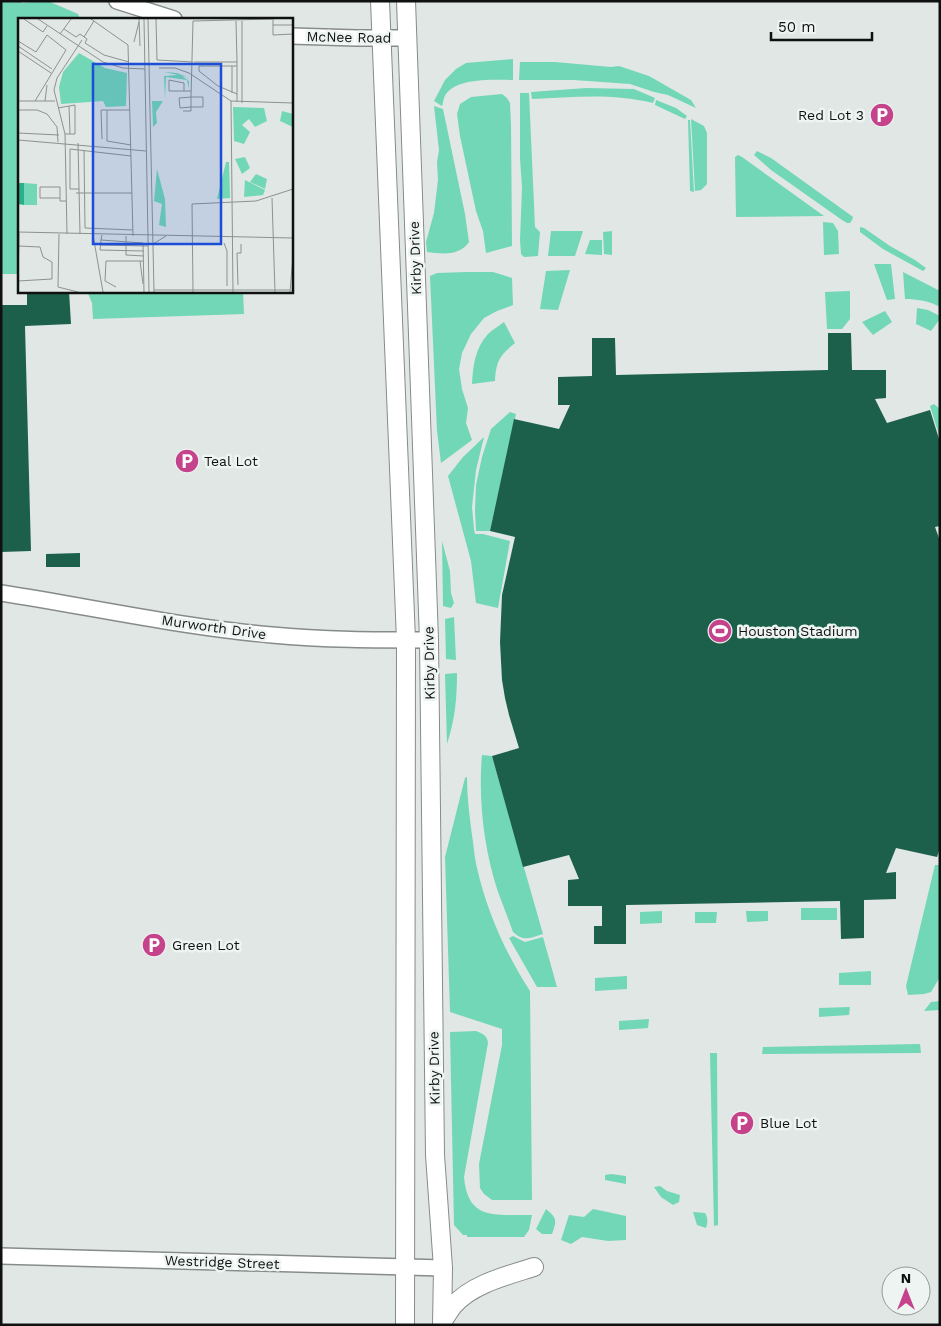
<svg xmlns="http://www.w3.org/2000/svg" width="941" height="1326" viewBox="0 0 941 1326" font-family="'Work Sans',sans-serif">
  <rect width="100%" height="100%" fill="#e1e7e4"/>
  <!-- green -->
  <path fill="#72d7b6" d="M 1,1 L 20,1 L 22,3 L 48,1 L 78,14 L 80,19 L 19,19 L 19,274 L 1,274 Z
    M 513,59 L 513,80 C 494,80 452,77 444,98 C 443,101 443,104 442,106 L 434,101 L 445,80 L 456,69 L 466,63 Z
    M 520,62 L 555,62 L 611,67 L 619,66 L 649,76 L 691,100 L 696,108 L 668,95 L 654,92 L 630,84 L 574,80 L 519,80 Z
    M 586,88 L 634,89 L 655,98 L 653,103 C 613,93 573,97 532,99 L 531,92 Z
    M 520,93 L 529,93 L 535,227 L 540,232 L 538,256 L 524,257 L 521,254 L 520,240 L 522,188 L 520,158 Z
    M 502,94 L 507,98 L 510,103 L 511,124 L 512,246 L 486,253 L 483,231 L 476,211 L 460,136 L 457,114 L 460,104 L 471,97 Z
    M 656,100 L 676,108 L 687,116 L 685,119 L 655,105 Z
    M 434,106 L 443,109 L 465,214 L 469,242 C 460,256 442,254 427,252 L 426,242 L 434,213 L 438,180 L 437,162 L 439,150 Z
    M 691,119 L 704,126 L 707,133 L 707,184 L 701,190 L 695,191 Z
    M 688,120 L 690,120 L 694,192 L 690,191 Z
    M 757,151 L 771,158 L 849,214 L 853,217 L 852,220 L 850,223 L 847,223 L 842,220 L 771,170 L 754,155 Z
    M 738,155 L 742,157 L 824,216 L 736,217 L 735,157 Z
    M 823,222 L 833,223 L 838,231 L 839,254 L 824,255 Z
    M 860,227 L 864,228 L 890,246 L 915,260 L 926,268 L 923,271 L 883,249 L 860,232 Z
    M 551,231 L 583,231 L 575,256 L 548,256 Z
    M 612,231 L 612,255 L 604,254 L 603,232 Z
    M 590,240 L 602,240 L 602,255 L 585,254 Z
    M 874,264 L 891,264 L 895,299 L 887,300 Z
    M 570,270 L 558,310 L 540,309 L 546,271 Z
    M 466,272 L 493,272 L 512,278 L 513,305 L 497,311 L 484,318 L 471,334 L 462,353 L 459,369 L 462,389 L 468,408 L 466,423 L 472,440 L 441,463 L 437,431 L 430,276 L 437,273 Z
    M 903,272 L 940,291 L 940,307 C 930,301 916,299 905,299 Z
    M 87,291 L 243,291 L 244,314 L 93,319 L 92,303 Z
    M 850,291 L 850,319 L 842,329 L 827,329 L 825,292 Z
    M 917,308 L 928,310 L 940,316 L 940,319 L 931,331 L 916,324 Z
    M 885,311 L 892,322 L 873,335 L 862,322 Z
    M 504,322 L 515,343 C 500,355 496,361 495,381 L 472,384 C 473,366 475,348 488,334 C 492,330 499,326 504,322 Z
    M 934,404 L 940,409 L 940,438 L 930,406 Z
    M 510,412 L 516,414 L 490,531 L 476,531 L 475,510 L 476,485 L 482,457 L 491,429 Z
    M 484,437 L 476,470 L 472,507 L 474,529 L 475,534 L 483,534 L 510,541 L 498,608 L 476,603 L 471,561 L 448,476 L 463,457 Z
    M 442,541 L 450,571 L 451,593 L 454,603 L 451,608 L 443,606 Z
    M 454,617 L 456,660 L 446,659 L 445,619 Z
    M 457,673 C 457,698 455,720 447,744 L 445,674 Z
    M 482,755 L 492,756 L 543,934 C 530,938 524,942 513,932 C 508,918 503,905 498,892 C 484,849 478,800 482,755 Z
    M 467,777 C 467,798 470,820 473,842 C 474,851 475,860 477,868 C 487,912 506,954 530,991 L 532,1200 L 492,1200 L 484,1194 L 480,1188 L 479,1164 L 502,1045 L 502,1029 L 450,1012 L 445,857 L 465,778 Z
    M 935,865 L 940,865 L 940,977 L 931,992 L 924,994 L 908,995 L 906,986 Z
    M 801,908 L 837,908 L 837,920 L 801,920 Z
    M 662,911 L 662,923 L 640,924 L 640,912 Z
    M 746,911 L 768,911 L 768,921 L 747,922 Z
    M 695,912 L 717,912 L 716,923 L 695,923 Z
    M 513,936 L 525,942 L 543,937 L 557,987 L 537,987 L 509,938 Z
    M 871,971 L 871,985 L 839,985 L 839,973 Z
    M 627,976 L 627,989 L 595,991 L 595,978 Z
    M 940,1001 L 940,1010 L 924,1011 L 931,1002 Z
    M 850,1007 L 849,1015 L 819,1017 L 819,1008 Z
    M 649,1019 L 648,1028 L 619,1030 L 619,1021 Z
    M 476,1031 C 483,1034 487,1035 488,1043 L 464,1177 C 468,1222 496,1214 532,1215 L 529,1230 L 524,1237 L 467,1237 L 467,1235 L 463,1235 L 454,1225 L 450,1032 Z
    M 920,1044 L 921,1053 L 762,1054 L 763,1047 Z
    M 710,1053 L 717,1053 L 718,1225 L 714,1226 Z
    M 611,1174 L 626,1176 L 626,1184 L 605,1180 L 605,1175 Z
    M 660,1186 L 667,1191 L 680,1195 L 679,1202 L 673,1205 L 661,1197 L 654,1187 Z
    M 546,1209 C 557,1218 557,1220 552,1234 L 542,1234 L 536,1229 Z
    M 593,1209 L 626,1216 L 626,1240 L 608,1241 L 582,1237 L 571,1244 L 561,1240 L 569,1215 L 584,1217 Z
    M 693,1212 L 705,1213 C 708,1218 708,1223 706,1228 L 697,1225 Z"/>
  <!-- building -->
  <path fill="#1c604c" d="M 27,291 L 69,291 L 71,324 L 25,326 L 31,551 L 1,552 L 1,305 L 27,305 Z
    M 828,333 L 851,333 L 852,370 L 886,370 L 886,398 L 875,399 L 887,423 L 930,410 L 940,442 L 940,526 L 935,527 L 940,541 L 940,848 L 937,857 L 896,848 L 886,873 L 896,872 L 896,899 L 864,900 L 864,938 L 841,939 L 840,901 L 626,905 L 626,944 L 594,944 L 594,926 L 602,926 L 602,906 L 568,906 L 568,880 L 579,879 L 569,855 L 523,867 L 492,756 L 519,748 L 509,715 L 505,698 L 502,680 L 500,642 L 502,595 L 515,537 L 490,531 L 514,419 L 559,429 L 570,405 L 558,405 L 558,377 L 592,376 L 592,338 L 615,338 L 616,375 L 828,370 Z
    M 80,553 L 80,567 L 46,567 L 46,554 Z"/>
  <g fill="none" stroke-linecap="round" stroke-linejoin="round">
    <!-- tertiary casing -->
    <g stroke="#868c89" stroke-width="18">
      <path id="tertiary" d="M 117,1 L 174,19
        M 291,36 L 357,38 L 407,38
        M 1,593 C 91,607 181,627 272,635 C 324,640 376,640 429,640
        M 1,1256 L 443,1268"/>
    </g>
    <!-- secondary casing -->
    <g stroke="#868c89" stroke-width="20">
      <path id="secondary" d="M 380,1 L 406,640 L 405,1325
        M 406,1 L 429,640 L 435,1155 L 443,1268 L 442,1325
        M 442,1322 C 446,1317 449,1311 453,1306 C 471,1284 509,1275 534,1267"/>
    </g>
    <!-- tertiary -->
    <use href="#tertiary" stroke="#fff" stroke-width="15"/>
    <!-- secondary -->
    <use href="#secondary" stroke="#fff" stroke-width="18"/>
  </g>
  <!-- icons -->
  <defs>
    <g id="parking-disc" transform="scale(1.25)"><circle r="9.5" fill="#c5438b" stroke="#eef4f2"/><path d="M-3.5-5.5H1a3.5 3.5 0 0 1 0 7H-1V5.5H-3.5ZM-1-3.4V-.6H.8a1.4 1.4 0 0 0 0-2.8Z" fill="#fff"/></g>
    <g id="stadium-disc" transform="scale(1.25)"><circle r="9.5" fill="#c5438b" stroke="#eef4f2"/><path d="M0-5a6.5 5 0 1 0 0 10a6.5 5 0 1 0 0-10ZM-3.5-1.8h7v3.6h-7Z" fill="#fff"/></g>
  </defs>
  <g fill-rule="evenodd">
    <use href="#parking-disc" x="882" y="115"/>
    <use href="#parking-disc" x="187" y="461"/>
    <use href="#stadium-disc" x="720" y="631"/>
    <use href="#parking-disc" x="154" y="945"/>
    <use href="#parking-disc" x="742" y="1123"/>
  </g>
  <g text-anchor="middle" stroke-width="5" stroke-linejoin="round" paint-order="stroke">
    <!-- street labels -->
    <g font-size="14" fill="#0f1110" stroke="#eef4f2">
      <text transform="translate(349 37) rotate(1)" y="5">McNee Road</text>
      <text transform="translate(415 258) rotate(-92)" y="5">Kirby Drive</text>
      <text transform="translate(214 627) rotate(8)" y="5">Murworth Drive</text>
      <text transform="translate(429 663) rotate(-91)" y="5">Kirby Drive</text>
      <text transform="translate(434 1068) rotate(-91)" y="5">Kirby Drive</text>
      <text transform="translate(222 1262) rotate(2)" y="5">Westridge Street</text>
    </g>
    <!-- poi labels -->
    <g font-size="14" fill="#0f1110" stroke="#eef4f2" text-anchor="start">
      <text x="864" y="120" text-anchor="end">Red Lot 3</text>
      <text x="204" y="466">Teal Lot</text>
      <text x="738" y="636">Houston Stadium</text>
      <text x="172" y="950">Green Lot</text>
      <text x="760" y="1128">Blue Lot</text>
    </g>
  </g>
  <!-- overview -->
  <g transform="translate(18 18)">
    <rect width="275" height="275" fill="#e1e7e4"/>
    <path d="M 61,35 L 87,50 L 109,55 L 108,88 L 88,89 L 85,83 L 43,86 L 41,69 L 45,54 ZM 146,54 L 159,55 L 169,59 L 164,58 L 171,63 L 171,71 L 169,62 L 148,59 L 147,81 L 146,58 L 160,57 ZM 134,83 L 145,83 L 138,94 L 139,105 L 135,109 ZM 215,89 L 246,90 L 249,103 L 237,109 L 231,101 L 224,107 L 232,114 L 226,126 L 216,123 ZM 264,93 L 275,96 L 275,109 L 262,103 ZM 227,139 L 232,150 L 224,156 L 217,141 ZM 208,144 L 211,144 L 212,180 L 199,181 ZM 139,151 L 147,181 L 148,209 L 141,207 L 144,186 L 136,183 ZM 238,156 L 249,161 L 247,171 L 232,164 ZM 227,162 L 247,172 L 245,177 L 226,179 ZM 6,165 L 19,166 L 19,187 L 6,187 Z" fill="#72d7b6"/>
    <path d="M 0,165 L 6,165 L 6,187 L 0,186 Z" fill="#27b08b"/>
    <path fill="none" stroke="#8d918f" stroke-width="1" d="M 6,1 L 25,14 L 29,8M 20,1 L 85,44 L 105,50 L 127,51M 73,1 L 110,27 L 115,218M 121,1 L 122,28M 126,1 L 131,274M 130,1 L 136,274M 138,1 L 139,42 L 175,44M 255,1 L 255,17 L 275,16M 218,3 L 219,44M 224,3 L 224,85M 255,7 L 275,7M 46,11 L 58,19 L 62,16 L 69,21 L 67,25 L 86,37 L 111,44M 42,16 L 53,1M 66,19 L 76,3M 0,23 L 18,34 L 29,17 L 48,32 L 17,83M 116,24 L 121,4M 0,28 L 34,51M 0,33 L 33,55M 176,44 L 219,44 L 219,84M 214,48 L 214,75M 219,48 L 181,48 L 181,53 L 200,68 L 219,76M 141,50 L 157,50 L 171,55 L 213,83 L 275,85M 166,73 L 166,65 L 151,62 L 151,73 L 173,73M 0,83 L 37,83M 27,83 L 29,67M 213,83 L 215,274M 51,88 L 52,116M 40,90 L 57,87 L 57,116 L 47,116M 0,92 L 19,92 L 29,96 L 39,109 L 40,124M 89,92 L 89,123 L 113,127M 165,93 L 173,93 L 173,79 L 185,79 L 185,89 L 173,89 L 162,90 L 161,80 L 173,79 L 175,3 L 254,1M 0,115 L 41,117M 84,121 L 83,92 L 112,92M 0,122 L 128,133M 60,125 L 62,216M 66,132 L 67,210 L 115,212M 61,171 L 52,171 L 52,131 L 113,138M 58,175 L 114,175M 42,180 L 22,180 L 22,169 L 42,169 L 42,183 L 48,183M 254,180 L 257,274M 0,214 L 275,220M 41,216 L 40,269 L 60,274M 49,216 L 47,116 L 36,72 L 39,60 L 64,22M 75,217 L 85,274M 84,217 L 83,222 L 125,225 L 126,274M 108,218 L 108,237 L 126,238M 83,222 L 82,232 L 126,233M 206,225 L 209,233 L 209,268M 135,226 L 148,218M 82,227 L 130,228M 1,228 L 22,229 L 25,239 L 34,244 L 34,261 L 0,263 L 1,215M 122,243 L 125,266M 220,267 L 219,235 L 223,235 L 223,226M 98,269 L 87,263 L 88,243 L 125,243M 136,272 L 272,272M 175,274 L 174,186 L 238,183 L 275,171M 272,274 L 275,238"/>
    <path fill="#1d4ed8" fill-opacity="0.15" stroke="#1d4ed8" stroke-width="2.5" d="M 75,46 L 203,46 L 203,226 L 75,226 Z"/>
    <rect width="275" height="275" fill="none" stroke="#0f1110" stroke-width="2.5"/>
  </g>
  <!-- border -->
  <rect width="941" height="1326" fill="none" stroke="#0f1110" stroke-width="5"/>
  <!-- north arrow -->
  <g transform="translate(906 1291)"><circle r="24" fill="#eef4f2" stroke="#959998"/>
  <path d="M0-4L9 19L0 12L-9 19Z" fill="#c5438b"/>
  <text y="-8" font-size="14" font-weight="bold" text-anchor="middle" fill="#0f1110">N</text>
  </g>
  <!-- scale -->
  <path d="M771 32v8h101v-8" fill="none" stroke="#0f1110" stroke-width="2.5"/>
  <text x="778" y="32" font-size="15" fill="#0f1110" stroke="#eef4f2" stroke-width="4" paint-order="stroke">50 m</text>
</svg>
